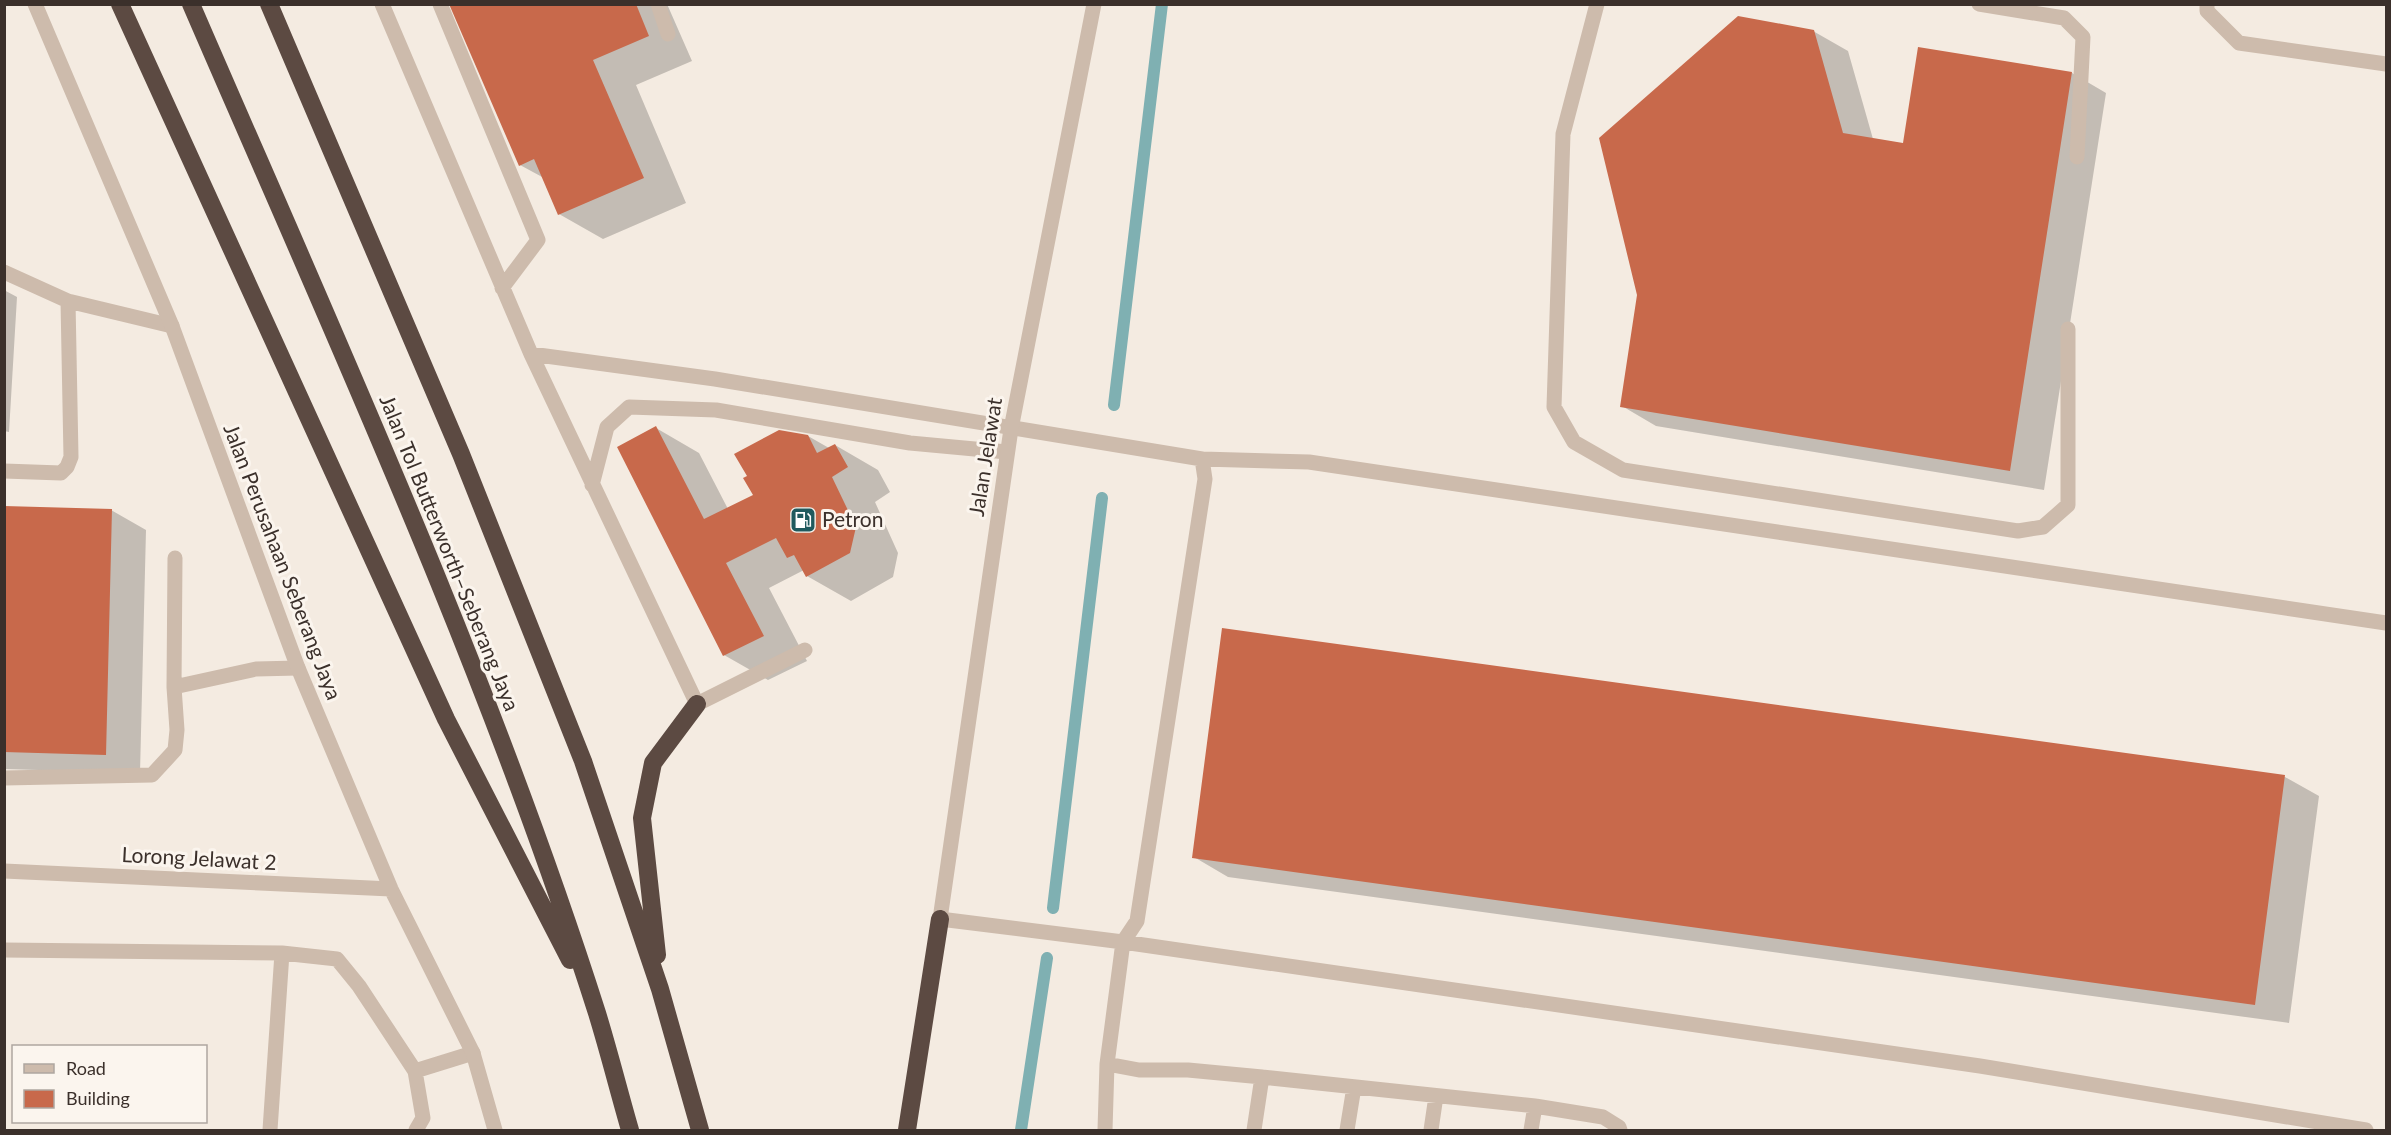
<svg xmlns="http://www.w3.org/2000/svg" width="2391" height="1135" viewBox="0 0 2391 1135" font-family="Lato,sans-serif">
  <rect width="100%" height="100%" fill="#f4ebe1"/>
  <!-- shadow -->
  <path fill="#0003" d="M 454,4 L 667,4 L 692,61 L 636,85 L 686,203 L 603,239 L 559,214 L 544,178 L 520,165 Z
    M 1813,31 L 1848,51 L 1873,139 L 1905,144 L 1919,48 L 2072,73 L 2106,93 L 2044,490 L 1656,426 L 1622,406 Z
    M 4,290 L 17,297 L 9,432 L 4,431 Z
    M 656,428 L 699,453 L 728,509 L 755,496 L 808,436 L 829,448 L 835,445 L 878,470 L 890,492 L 875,502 L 898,553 L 893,577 L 851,601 L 807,576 L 804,570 L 769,588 L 807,661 L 768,680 L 724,655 L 619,448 Z
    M 4,507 L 111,510 L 146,530 L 140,773 L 4,769 Z
    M 2285,777 L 2319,796 L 2289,1023 L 1228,877 L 1194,857 Z"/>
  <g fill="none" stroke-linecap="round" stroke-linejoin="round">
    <!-- stream -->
    <path stroke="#7fb0b2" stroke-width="12" d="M 1114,405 L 1162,4
      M 1053,908 L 1102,498
      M 1021,1130 L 1047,958"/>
  </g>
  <!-- building -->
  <path fill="#c8694b" d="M 449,4 L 636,4 L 649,36 L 593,60 L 644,178 L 558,215 L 534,159 L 519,166 Z
    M 1738,16 L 1814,30 L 1843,133 L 1903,143 L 1918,47 L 2072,72 L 2010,471 L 1620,407 L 1637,295 L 1599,138 Z
    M 656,426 L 704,519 L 753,495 L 743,478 L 747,476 L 734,454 L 779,430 L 808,435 L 817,453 L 835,444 L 848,467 L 832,477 L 856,527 L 850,553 L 806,577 L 794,555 L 787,558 L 776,538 L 726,563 L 764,636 L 723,656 L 617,447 Z
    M 4,506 L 112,509 L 106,755 L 4,752 Z
    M 1222,628 L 2285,775 L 2255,1005 L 1192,858 Z"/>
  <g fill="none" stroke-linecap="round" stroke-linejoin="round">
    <!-- service -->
    <path stroke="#cdbbac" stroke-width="15" d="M 382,4 L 531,354 L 697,704 L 805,650
      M 440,4 L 538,240 L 502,288
      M 658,4 L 668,34
      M 1597,4 L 1563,134 L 1554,407 L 1574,442 L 1623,470 L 2018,531 L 2043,527 L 2068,505 L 2068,329
      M 1979,4 L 2064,18 L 2083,37 L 2077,157
      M 2207,4 L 2207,11 L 2239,43 L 2386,64
      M 4,272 L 68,301 L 172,326
      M 531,354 L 715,379 L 1202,459 L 1205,479 L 1137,921 L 1123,942 L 940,919
      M 1202,459 L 1309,462 L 2386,623
      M 4,471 L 61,473 L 67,467 L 71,457 L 68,301
      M 592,485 L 607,427 L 629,407 L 716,410 L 910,443 L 1007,452
      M 174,687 L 175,558
      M 4,778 L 152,775 L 175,750 L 177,730 L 174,687 L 256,669 L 298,668
      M 4,950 L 282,953 L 337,959 L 359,986 L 415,1071 L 473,1053
      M 415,1071 L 423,1118 L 416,1130
      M 270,1130 L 282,953
      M 1105,1130 L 1107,1064
      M 1254,1130 L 1262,1077
      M 1347,1130 L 1354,1087
      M 1431,1130 L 1436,1096
      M 1531,1130 L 1535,1106
      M 1620,1130 L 1619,1127 L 1603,1117 L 1535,1106 L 1262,1077 L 1188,1070 L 1139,1070 L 1107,1064 L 1123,942 L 1980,1066 L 2366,1130"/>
    <!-- minor -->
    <path stroke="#cdbbac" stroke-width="15" d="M 35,4 L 172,326 L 298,668 L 391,889 L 473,1053 L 495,1130
      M 4,871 L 391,889
      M 940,919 L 1011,429 L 1094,4"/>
    <!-- motorway -->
    <path stroke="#5c4a42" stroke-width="18" d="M 120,4 L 446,719 L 570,960
      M 191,4 C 335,337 487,668 597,1013 C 609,1052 619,1092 630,1130
      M 269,4 L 461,454 L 583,761 L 660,989 L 700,1130
      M 657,955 L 642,818 L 653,763 L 697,704
      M 907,1130 L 940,919"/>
  </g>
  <!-- icons -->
  <defs>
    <g id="fuel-square" transform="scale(1.35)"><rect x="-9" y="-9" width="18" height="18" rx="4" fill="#1f5a5e" stroke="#fbf5ee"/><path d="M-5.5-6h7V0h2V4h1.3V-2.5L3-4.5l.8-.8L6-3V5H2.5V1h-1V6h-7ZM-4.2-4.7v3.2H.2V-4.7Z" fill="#fff"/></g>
  </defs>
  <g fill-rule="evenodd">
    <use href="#fuel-square" x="803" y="520"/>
  </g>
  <g text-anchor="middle" stroke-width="6" stroke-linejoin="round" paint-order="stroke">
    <!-- street labels -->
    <g font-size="21" fill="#3b302b" stroke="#fbf5ee">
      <text transform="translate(986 457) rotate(-81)" y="7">Jalan Jelawat</text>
      <text transform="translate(449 553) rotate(68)" y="7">Jalan Tol Butterworth–Seberang Jaya</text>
      <text transform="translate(282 562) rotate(69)" y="7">Jalan Perusahaan Seberang Jaya</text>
      <text transform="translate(199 859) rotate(3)" y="7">Lorong Jelawat 2</text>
    </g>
    <!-- poi labels -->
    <g font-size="21" fill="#3b302b" stroke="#fbf5ee" text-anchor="start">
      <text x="822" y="527">Petron</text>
    </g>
  </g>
  <!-- border -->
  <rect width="2391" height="1135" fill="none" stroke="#3b302b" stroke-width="12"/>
  <!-- legend -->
  <rect x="12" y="1045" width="195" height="78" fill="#fbf5ee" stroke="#aea6a0" stroke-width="1.5"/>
  <rect x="24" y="1064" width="30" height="9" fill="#cdbbac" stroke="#aea6a0" stroke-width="1.5"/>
  <text x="66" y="1075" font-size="18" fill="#3b302b">Road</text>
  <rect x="24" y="1090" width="30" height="18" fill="#c8694b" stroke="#aea6a0" stroke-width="1.5"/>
  <text x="66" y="1105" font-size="18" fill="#3b302b">Building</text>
</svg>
